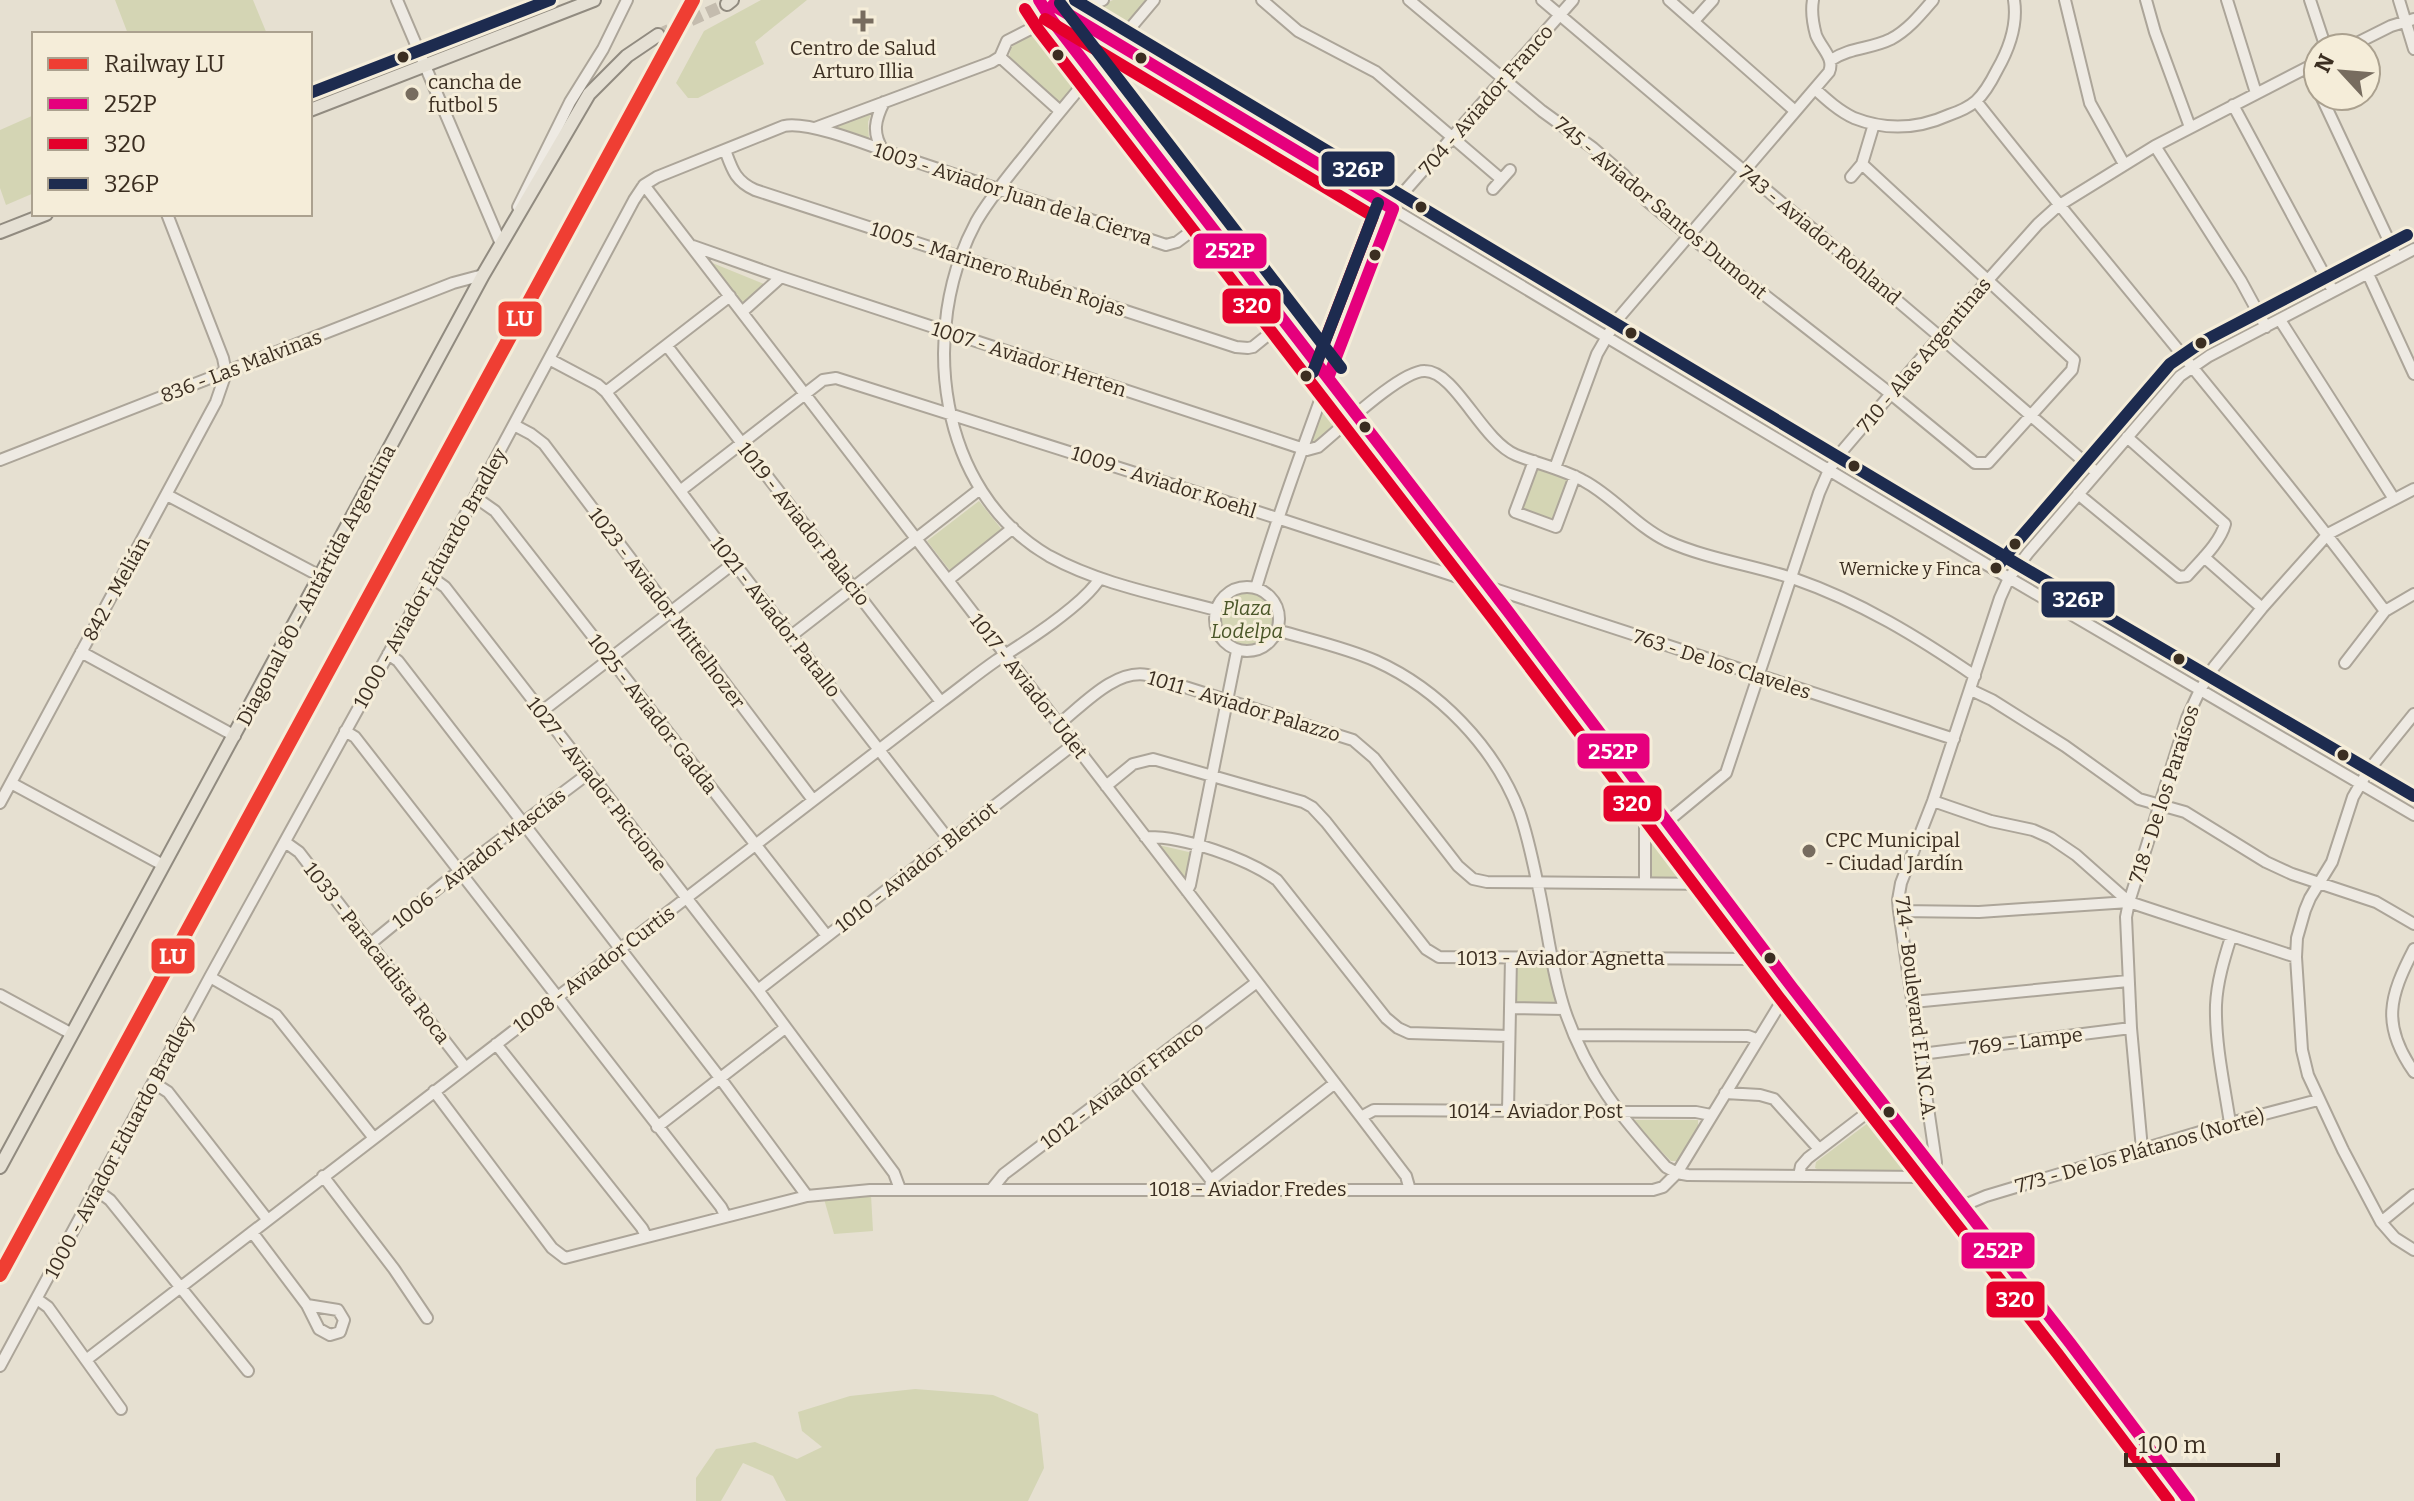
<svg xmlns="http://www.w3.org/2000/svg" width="2414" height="1501" viewBox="0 0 2414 1501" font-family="Bitter,serif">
  <rect width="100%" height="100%" fill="#e6e0d1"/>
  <!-- green -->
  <path fill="#d4d5b4" d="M 115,0 L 253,0 L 267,34 L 128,34 Z
    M 761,0 L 807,0 L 755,42 L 764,64 L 698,98 L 688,98 L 676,83 L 704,31 Z
    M 1113,0 L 1147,0 L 1112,37 L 1084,17 L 1084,13 Z
    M 1065,21 L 1093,36 L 1097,41 L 1089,55 L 1082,55 L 1061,27 Z
    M 1045,26 L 1050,27 L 1082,76 L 1062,104 L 1009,58 L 1011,47 Z
    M 872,112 L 868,122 L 869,141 L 826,128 Z
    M 34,115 L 34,193 L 6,205 L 0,188 L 0,130 Z
    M 705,260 L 764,284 L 743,308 Z
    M 1328,397 L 1345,417 L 1316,443 L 1309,444 Z
    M 1534,461 L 1575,476 L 1556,527 L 1515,512 Z
    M 979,501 L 1003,531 L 951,572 L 927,541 Z
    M1219 619a28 28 0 1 1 56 0a28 28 0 1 1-56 0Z
    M 1647,810 L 1699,878 L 1651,879 Z
    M 1154,844 L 1193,853 L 1187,881 Z
    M 1512,963 L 1551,963 L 1561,1006 L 1512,1006 Z
    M 1876,1117 L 1883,1118 L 1923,1169 L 1921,1173 L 1821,1171 L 1815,1168 L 1816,1162 Z
    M 1633,1120 L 1698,1120 L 1698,1126 L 1677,1161 L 1671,1161 L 1634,1124 Z
    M 871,1195 L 873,1231 L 834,1234 L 824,1199 Z
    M 915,1389 L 993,1395 L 1038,1414 L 1044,1468 L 1028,1501 L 786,1501 L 773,1476 L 743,1463 L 721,1501 L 696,1501 L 696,1478 L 716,1449 L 755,1442 L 797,1459 L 822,1447 L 802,1431 L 798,1412 L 850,1396 Z"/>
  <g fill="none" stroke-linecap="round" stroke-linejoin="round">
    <!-- major-tunnel -->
    <path stroke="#c4bcae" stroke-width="12" stroke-dasharray="12 6" stroke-linecap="butt" d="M 658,35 L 727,4"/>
    <!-- minor casing -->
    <g stroke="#aca599" stroke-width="14">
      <path id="minor" d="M 397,0 L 501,244
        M 1039,0 L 1051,19 L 1507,610 L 1791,986 L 2070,1343 L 2189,1501
        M 1044,0 L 2009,578 L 2414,815
        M 1154,0 C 1112,50 1070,98 1030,149 C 1011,173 991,196 976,222 C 918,330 937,491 1049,556 C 1100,584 1160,595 1216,610
        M 1262,0 L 1298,31 L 1376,72 L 1501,179
        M 1409,0 L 1542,111 L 1593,148 L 1624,175 L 1646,200 L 1688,235 L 1891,394 L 1975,463 L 1988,463 L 2072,370 L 2074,360 L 1862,164 L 1874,124
        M 1542,0 L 1939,336 L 2096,472
        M 1669,0 L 1795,111
        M 2065,0 L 2090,103 L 2124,164
        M 2146,0 L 2155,32 L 2190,127
        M 2227,0 L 2256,93
        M 2310,0 L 2326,48
        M 2399,0 L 2414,49
        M 1694,21 L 1713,0
        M 2347,48 L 2391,26 L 2414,19
        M 1000,57 L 1060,111
        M 1831,60 C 1851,47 1871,49 1891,39 C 1908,30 1921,14 1933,0
        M 2307,68 L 2318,90
        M 1815,89 C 1827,100 1839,111 1854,118 C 1887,131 1918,129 1949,115 C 1958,112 1969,107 1976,101 C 1985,93 1992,80 1997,70 C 2009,49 2018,25 2014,0
        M 2321,96 L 2397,258
        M 1976,101 C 2111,272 2254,436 2385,611
        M 2233,105 L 2333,291
        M 815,128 L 992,62 L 1000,57 L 1007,41 L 1046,21 L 1103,0
        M 2155,146 L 2241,281 L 2266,327
        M 725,150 C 732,169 735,181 755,190 L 1236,347 L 1248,348 L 1253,347 L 1284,322
        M 883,150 C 872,133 875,120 884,102
        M 1851,177 L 1862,164
        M 644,185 L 1361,1117 L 1406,1176 L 1410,1190
        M 1493,189 L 1510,170
        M 518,207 L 570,102 L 603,49 L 627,0
        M 693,246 L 781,277 L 1307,450 L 1318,447 C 1339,430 1401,370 1425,371 C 1455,371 1482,441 1516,455 C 1538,464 1563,469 1584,481 C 1614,497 1636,526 1667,541 C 1707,559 1753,565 1795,579 C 1861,602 1918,637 1975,676
        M 2368,274 L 2414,374
        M 742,312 L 781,277
        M 2280,320 L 2394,499
        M 667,346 L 941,702
        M 549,359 L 598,385 L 606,392 L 730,296
        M 606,392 L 734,563 L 949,840
        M 514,425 L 531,434 L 544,444 L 813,800
        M 0,460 L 453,283 L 483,275
        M 1534,461 L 1515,512 L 1556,527 L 1575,476
        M 1555,468 L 1597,354 L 1616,321 L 1829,72 C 1835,58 1821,48 1816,35 C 1813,24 1811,11 1813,0
        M 680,491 L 823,380 L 836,378 L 1277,518 L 1954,739
        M 2078,494 L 2179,577 L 2187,576 C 2200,561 2220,543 2225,524 L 2127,437
        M 167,495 L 320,576
        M 475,497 L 495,511 L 827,936
        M 2204,557 L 2262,608
        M 431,577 L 445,587 L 758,990 L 894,1173 L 900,1189
        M 948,580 L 1013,528
        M1215 619a32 32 0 1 1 64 0a32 32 0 1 1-64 0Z
        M 1256,588 C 1283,498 1317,410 1349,321 C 1364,280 1377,227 1404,192 L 1573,0
        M 1277,630 C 1310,640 1344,647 1376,661 C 1438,689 1494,746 1519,811 C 1527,833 1532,857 1537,881 C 1547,923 1551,970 1565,1011 C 1587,1076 1621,1117 1666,1167 L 1677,1173 L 1688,1175 L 1926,1177 L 1935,1172 L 1936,1162 L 1899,911 L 1898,900 L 1901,883 L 1933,801 L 2000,598 L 2009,578 L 2028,553 L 2180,376 L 2209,356 L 2414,249
        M 791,636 L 980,489
        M 81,652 L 235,736
        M 388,654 L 398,661 L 720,1078 L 807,1196
        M 2345,663 L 2385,611 L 2414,594
        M 1971,690 L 1992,700 L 2065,746 L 2139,799 L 2185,812 L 2266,862 L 2292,874 L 2376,902 L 2414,924
        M 541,712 L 734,563
        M 2414,714 L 2368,771 L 2353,797 L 2332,862 L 2310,898 L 2305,910 L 2297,938 L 2296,957 L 2302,1050 L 2308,1075 L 2343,1150 L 2381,1222 L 2395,1238 L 2414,1250
        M 1059,724 C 1083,705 1115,669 1147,675 L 1353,740 L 1374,758 L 1458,866 L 1473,879 L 1487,882 L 1716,884
        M 345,731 L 355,737 L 721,1207 L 725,1215
        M 11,783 L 163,865
        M 1106,786 L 1133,764 L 1153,759 L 1303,802 L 1312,807 L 1326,822 L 1426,949 L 1439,957 L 1755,959 L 1766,953
        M 1645,792 L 1645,883
        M 1933,801 L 1991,821 L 2033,830 L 2051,838 L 2076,855 L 2129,902
        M 0,803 L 216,402 L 226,373 L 223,358 L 167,214
        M 1668,821 L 1726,773 L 1819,493 L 1829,470 L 1843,450 L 1988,280 L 2038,224 L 2058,206 L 2155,146 L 2318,62
        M 1145,837 C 1184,836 1246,858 1277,880 L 1386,1018 L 1398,1028 L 1409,1033 L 1509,1036
        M 285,842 L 299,852 L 465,1067
        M 1187,891 L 1190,885 L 1237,651
        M 1899,911 L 1979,912 L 2129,902 L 2296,957
        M 370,944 L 459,871 L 589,773
        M 2414,949 C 2389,997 2381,1025 2414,1072
        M 210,977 L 276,1015 L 373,1137
        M 758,990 L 1074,744
        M 0,995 L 72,1034
        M 1913,1002 L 2128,981
        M 1510,1008 L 1564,1009
        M 1575,1035 L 1748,1036 L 1756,1039
        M 496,1044 L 642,1228 L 646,1236
        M 1921,1054 L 2131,1028
        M 1131,1079 L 1211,1180
        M 154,1083 L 168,1092 L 267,1219
        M 434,1091 L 552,1248 L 565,1258 L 807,1196 L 870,1190 L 1653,1190 L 1663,1187 L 1677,1173 L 1791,986
        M 1725,1093 L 1760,1095 L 1774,1099 L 1819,1149
        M 1508,1111 L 1511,958
        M 1361,1117 L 1374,1110 L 1696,1112 L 1711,1115
        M 2230,1123 C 2224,1084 2215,1043 2216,1005 C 2217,982 2224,959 2231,937
        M 657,1127 L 785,1028
        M 2142,1149 L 2131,1028 L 2126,917 L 2129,902 L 2187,718 L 2200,690 L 2214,667 L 2262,608 L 2328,534 L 2414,489
        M 323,1176 L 394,1269 L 427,1318
        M 1799,1176 L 1801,1166 L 1808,1158 L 1881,1102
        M 95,1189 L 110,1200 L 248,1371
        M 1210,1189 L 1211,1180 L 1335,1083
        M 991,1190 L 1004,1174 L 1257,982
        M 1962,1206 L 1986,1196 L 2230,1123 L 2318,1100
        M 2381,1222 L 2414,1195
        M 252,1232 L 307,1305 L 319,1329 L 330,1335 L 340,1332 L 344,1320 L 338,1310 L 307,1305
        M 37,1299 L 48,1307 L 121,1409
        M 86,1360 L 941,702 C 960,688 978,673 997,660 C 1024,643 1084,605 1100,578
        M 0,1366 L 210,977 L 475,497 L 634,200 L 644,185 L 657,177 L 784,126 C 810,120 881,150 908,159 C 994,188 1080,216 1166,245 L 1177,242 L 1205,221"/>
    </g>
    <!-- major casing -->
    <g stroke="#918b80" stroke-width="16">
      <path id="major" d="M 727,4 L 732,0
        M 310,110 L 594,0
        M 0,232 L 46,214
        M 0,1167 L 483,275 L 589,94 L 627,56 L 658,35"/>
    </g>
    <!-- minor -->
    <use href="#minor" stroke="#eeeae3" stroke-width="10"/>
    <!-- major -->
    <use href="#major" stroke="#e5e0d4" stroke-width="12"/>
    <!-- bus-1 casing -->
    <g stroke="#f5edd9" stroke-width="18">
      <path id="bus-1" d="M 1039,0 L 1051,19 L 1507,610 L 1791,986 L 2070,1343 L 2189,1501
        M 1053,5 L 1393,209 L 1328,378"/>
    </g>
    <!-- bus-2 casing -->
    <g stroke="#f5edd9" stroke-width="18">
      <path id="bus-2" d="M 1025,9 L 1038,29 L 1494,620 L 1778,996 L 2057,1353 L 2169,1501
        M 1045,19 L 1373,216 L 1313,372"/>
    </g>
    <!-- bus-3 casing -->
    <g stroke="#f5edd9" stroke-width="18">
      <path id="bus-3" d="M 1075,0 L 2017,564 L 2414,796
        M 1060,3 L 1341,368
        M 310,93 L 550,0
        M 1313,372 L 1378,203
        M 1996,568 L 2016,543 L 2170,364 L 2202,342 L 2407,235"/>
    </g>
    <!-- bus-1 -->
    <use href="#bus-1" stroke="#e5007d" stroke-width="12"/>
    <!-- bus-2 -->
    <use href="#bus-2" stroke="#e4002b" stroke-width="12"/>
    <!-- bus-3 -->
    <use href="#bus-3" stroke="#1d2b4f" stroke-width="12"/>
    <!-- rail-1 casing -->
    <g stroke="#f5edd9" stroke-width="20">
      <path id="rail-1" d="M 0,1275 L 693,0"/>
    </g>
    <!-- rail-1 -->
    <use href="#rail-1" stroke="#ef3e33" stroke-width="14"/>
  </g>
  <!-- markers -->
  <g fill="#776c5f" stroke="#f5edd9" stroke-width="3">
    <path d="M859 9h8v8h8v8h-8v8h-8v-8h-8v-8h8z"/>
    <circle cx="412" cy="94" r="8"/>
    <circle cx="1809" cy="851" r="8"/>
  </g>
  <g fill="#3b2e21" stroke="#f5edd9" stroke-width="3">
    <circle cx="1058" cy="55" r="7"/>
    <circle cx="403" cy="57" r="7"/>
    <circle cx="1141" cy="58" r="7"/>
    <circle cx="1421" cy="207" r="7"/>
    <circle cx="1375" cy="255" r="7"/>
    <circle cx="1631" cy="333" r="7"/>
    <circle cx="2201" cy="343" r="7"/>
    <circle cx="1306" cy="376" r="7"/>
    <circle cx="1365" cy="427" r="7"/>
    <circle cx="1854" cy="466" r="7"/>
    <circle cx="2015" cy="544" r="7"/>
    <circle cx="1996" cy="568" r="7"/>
    <circle cx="2179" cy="659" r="7"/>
    <circle cx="2343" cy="755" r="7"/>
    <circle cx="1770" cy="958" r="7"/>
    <circle cx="1889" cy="1112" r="7"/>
  </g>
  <g text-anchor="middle" stroke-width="6" stroke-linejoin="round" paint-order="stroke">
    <!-- bus labels -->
    <g font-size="18" fill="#3b2e21" stroke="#f5edd9" text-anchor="end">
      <text x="1981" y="575">Wernicke y Finca</text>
    </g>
    <!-- poi labels -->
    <g font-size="20" fill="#3b2e21" stroke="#f5edd9" text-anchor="start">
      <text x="863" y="55" text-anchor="middle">Centro de Salud<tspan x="863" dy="23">Arturo Illia</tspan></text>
      <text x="428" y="89">cancha de<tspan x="428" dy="23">futbol 5</tspan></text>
      <text x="1825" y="847">CPC Municipal<tspan x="1825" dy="23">- Ciudad Jardín</tspan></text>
    </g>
    <!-- street labels -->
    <g font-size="20" fill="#3b2e21" stroke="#f5edd9">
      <text transform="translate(1486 100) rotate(-49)" y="7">704 - Aviador Franco</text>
      <text transform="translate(1013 194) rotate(18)" y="7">1003 - Aviador Juan de la Cierva</text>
      <text transform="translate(1661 208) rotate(40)" y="7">745 - Aviador Santos Dumont</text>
      <text transform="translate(1820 235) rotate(40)" y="7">743 - Aviador Rohland</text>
      <text transform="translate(998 269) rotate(18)" y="7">1005 - Marinero Rubén Rojas</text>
      <text transform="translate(1924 355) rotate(-50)" y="7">710 - Alas Argentinas</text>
      <text transform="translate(1029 359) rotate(18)" y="7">1007 - Aviador Herten</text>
      <text transform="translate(241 366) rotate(-21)" y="7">836 - Las Malvinas</text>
      <text transform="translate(1164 482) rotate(18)" y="7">1009 - Aviador Koehl</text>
      <text transform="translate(804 524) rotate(52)" y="7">1019 - Aviador Palacio</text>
      <text transform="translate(430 578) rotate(-61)" y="7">1000 - Aviador Eduardo Bradley</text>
      <text transform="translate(316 585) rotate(-62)" y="7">Diagonal 80 - Antártida Argentina</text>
      <text transform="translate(116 589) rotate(-61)" y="7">842 - Melián</text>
      <text transform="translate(667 608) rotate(53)" y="7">1023 - Aviador Mittelhozer</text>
      <text transform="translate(776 617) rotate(52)" y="7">1021 - Aviador Patallo</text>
      <text transform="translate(1722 664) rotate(18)" y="7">763 - De los Claveles</text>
      <text transform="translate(1029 686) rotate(52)" y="7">1017 - Aviador Udet</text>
      <text transform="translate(1244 706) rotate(17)" y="7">1011 - Aviador Palazzo</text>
      <text transform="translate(653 714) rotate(52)" y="7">1025 - Aviador Gadda</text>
      <text transform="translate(597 784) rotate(52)" y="7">1027 - Aviador Piccione</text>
      <text transform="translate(2164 794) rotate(-72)" y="7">718 - De los Paraísos</text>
      <text transform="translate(479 858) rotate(-38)" y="7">1006 - Aviador Mascías</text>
      <text transform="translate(916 867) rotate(-38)" y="7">1010 - Aviador Bleriot</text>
      <text transform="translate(377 953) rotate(52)" y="7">1033 - Paracaidista Roca</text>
      <text x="1561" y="965">1013 - Aviador Agnetta</text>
      <text transform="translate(594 969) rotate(-37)" y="7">1008 - Aviador Curtis</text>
      <text transform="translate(1916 1008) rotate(83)" y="7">714 - Boulevard F.I.N.C.A.</text>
      <text transform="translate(2026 1041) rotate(-7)" y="7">769 - Lampe</text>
      <text transform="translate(1122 1085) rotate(-37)" y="7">1012 - Aviador Franco</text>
      <text x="1536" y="1118">1014 - Aviador Post</text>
      <text transform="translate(119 1147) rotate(-62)" y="7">1000 - Aviador Eduardo Bradley</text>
      <text transform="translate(2140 1151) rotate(-16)" y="7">773 - De los Plátanos (Norte)</text>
      <text x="1248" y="1196">1018 - Aviador Fredes</text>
    </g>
    <!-- park labels -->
    <g font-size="20" font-style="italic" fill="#4a5628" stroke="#f5edd9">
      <text x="1247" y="615">Plaza<tspan x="1247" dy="23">Lodelpa</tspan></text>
    </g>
  </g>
  <g stroke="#f5edd9" stroke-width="3">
    <rect x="1320" y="150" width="76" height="38" rx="8" fill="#1d2b4f"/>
    <rect x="1192" y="232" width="76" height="38" rx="8" fill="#e5007d"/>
    <rect x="1221" y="287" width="61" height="38" rx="8" fill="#e4002b"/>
    <rect x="497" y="300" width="46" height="38" rx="8" fill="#ef3e33"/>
    <rect x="2040" y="580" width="76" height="39" rx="8" fill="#1d2b4f"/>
    <rect x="1576" y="732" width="75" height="38" rx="8" fill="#e5007d"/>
    <rect x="1602" y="784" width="61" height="39" rx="8" fill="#e4002b"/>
    <rect x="150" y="937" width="46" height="38" rx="8" fill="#ef3e33"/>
    <rect x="1960" y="1231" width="76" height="39" rx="8" fill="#e5007d"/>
    <rect x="1985" y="1280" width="61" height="39" rx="8" fill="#e4002b"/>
  </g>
  <g font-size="22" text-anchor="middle" font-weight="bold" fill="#fff">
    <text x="1358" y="177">326P</text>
    <text x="1230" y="258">252P</text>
    <text x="1252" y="313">320</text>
    <text x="520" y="326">LU</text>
    <text x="2078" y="607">326P</text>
    <text x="1613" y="759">252P</text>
    <text x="1632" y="811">320</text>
    <text x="173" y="964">LU</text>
    <text x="1998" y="1258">252P</text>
    <text x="2015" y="1307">320</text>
  </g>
  <!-- legend -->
  <rect x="32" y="32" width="280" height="184" fill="#f5edd9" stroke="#aba18f" stroke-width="2"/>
  <rect x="48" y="58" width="40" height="12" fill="#ef3e33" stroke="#aba18f" stroke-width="2"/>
  <text x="104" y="72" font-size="24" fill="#3b2e21">Railway LU</text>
  <rect x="48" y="98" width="40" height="12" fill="#e5007d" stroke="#aba18f" stroke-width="2"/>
  <text x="104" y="112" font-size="24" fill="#3b2e21">252P</text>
  <rect x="48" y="138" width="40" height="12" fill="#e4002b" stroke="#aba18f" stroke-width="2"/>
  <text x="104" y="152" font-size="24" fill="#3b2e21">320</text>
  <rect x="48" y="178" width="40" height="12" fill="#1d2b4f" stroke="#aba18f" stroke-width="2"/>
  <text x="104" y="192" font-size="24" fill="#3b2e21">326P</text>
  <!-- north arrow -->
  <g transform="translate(2342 72) rotate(296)"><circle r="38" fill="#f5edd9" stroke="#aba18f" stroke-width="2"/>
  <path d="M0-6L14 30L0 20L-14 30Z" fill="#776c5f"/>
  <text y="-12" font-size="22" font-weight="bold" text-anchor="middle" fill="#3b2e21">N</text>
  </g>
  <!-- scale -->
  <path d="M2126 1453v12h152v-12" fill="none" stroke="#3b2e21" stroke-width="4"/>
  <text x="2138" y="1453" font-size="24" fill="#3b2e21" stroke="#f5edd9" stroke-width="6" paint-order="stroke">100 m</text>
</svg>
